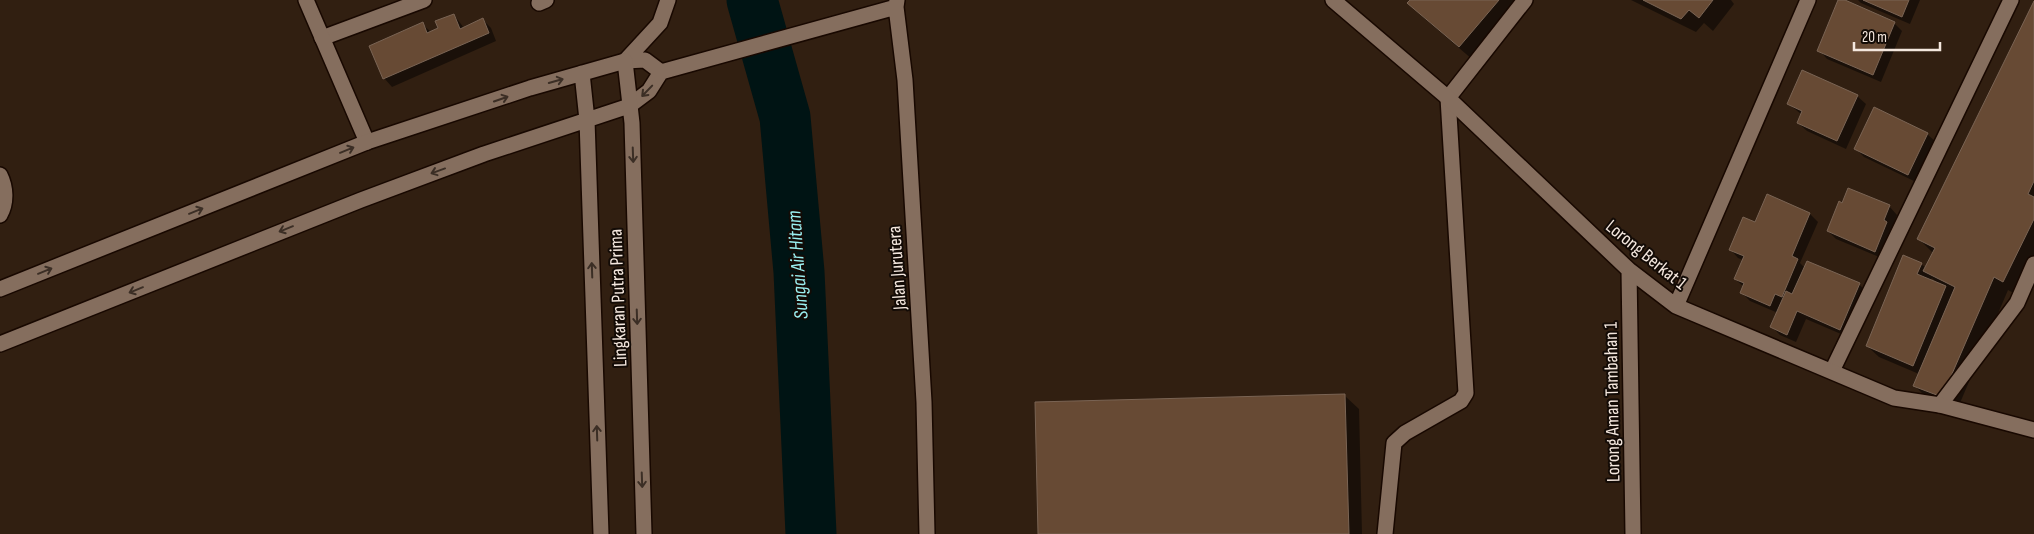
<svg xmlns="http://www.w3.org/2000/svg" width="2034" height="534" viewBox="0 0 2034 534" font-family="'Sofia Sans Condensed',sans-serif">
  <rect width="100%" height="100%" fill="#311f11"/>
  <!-- shadow -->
  <path fill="#0007" fill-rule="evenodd" d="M 1412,0 L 1524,0 L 1473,60 L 1423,17 L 1409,3 Z
    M 1631,0 L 1731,0 L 1734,4 L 1713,31 L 1704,23 L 1696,32 Z
    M 1840,0 L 1894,23 L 1902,31 L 1881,82 L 1827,59 L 1819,50 Z
    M 1858,0 L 1920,0 L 1910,24 L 1861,3 Z
    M 2034,4 L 2034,261 L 2017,295 L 2008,290 L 1957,410 L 1928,399 L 1914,385 L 1919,374 L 1879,357 L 1867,346 L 1921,264 L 1926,268 L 1933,253 L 1919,239 ZM 1932,278 L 1938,284 L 1930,281 Z
    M 454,15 L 464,28 L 483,20 L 491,28 L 496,41 L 392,87 L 384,78 L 371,46 L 422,24 L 431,32 L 440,29 Z
    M 1857,96 L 1866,104 L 1846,149 L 1807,131 L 1798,123 L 1802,115 L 1789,104 Z
    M 1927,134 L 1936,142 L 1916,182 L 1864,157 L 1856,149 Z
    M 1768,195 L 1810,214 L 1818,222 L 1800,263 L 1805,268 L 1859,284 L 1867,293 L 1848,337 L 1806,319 L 1796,342 L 1780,335 L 1772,327 L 1778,313 L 1750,301 L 1742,293 L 1744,287 L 1735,279 L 1743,260 L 1738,258 L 1730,249 L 1755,224 Z
    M 1889,206 L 1897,215 L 1892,228 L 1895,231 L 1884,259 L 1836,239 L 1828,231 Z
    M 1345,396 L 1359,409 L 1362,534 L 1040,534 Z"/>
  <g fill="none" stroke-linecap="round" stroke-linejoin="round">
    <!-- river -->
    <path stroke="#001414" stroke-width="51" d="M 752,0 L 785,117 L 799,272 L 811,534"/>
  </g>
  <!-- building -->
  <path fill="#674a34" stroke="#7a6454" d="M 1410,0 L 1499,0 L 1459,47 L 1407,3 Z
    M 1643,0 L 1713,0 L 1699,18 L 1689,10 L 1681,19 Z
    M 1838,0 L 1845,0 L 1895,22 L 1873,75 L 1817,51 Z
    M 1863,0 L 1909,0 L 1902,17 Z
    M 2034,1 L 2034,181 L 2028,194 L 2034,197 L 2034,219 L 2003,282 L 1994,277 L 1942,397 L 1913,386 L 1955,287 L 1923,271 L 1935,248 L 1917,239 Z
    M 454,14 L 460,29 L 483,18 L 489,33 L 383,79 L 369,46 L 423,22 L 427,33 L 438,28 L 435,21 Z
    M 1802,70 L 1858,95 L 1837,141 L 1797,123 L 1802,111 L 1787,104 Z
    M 1874,107 L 1928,133 L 1908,175 L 1854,149 Z
    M 1848,188 L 1890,205 L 1884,220 L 1887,222 L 1875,252 L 1827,231 L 1839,201 L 1842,203 Z
    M 1767,194 L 1810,213 L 1792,256 L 1798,259 L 1782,297 L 1775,294 L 1770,306 L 1740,293 L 1744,283 L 1734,279 L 1744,256 L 1729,250 L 1743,217 L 1755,222 Z
    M 1903,255 L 1922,263 L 1917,274 L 1946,286 L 1913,366 L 1866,346 Z
    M 1807,261 L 1860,283 L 1840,330 L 1797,311 L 1787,335 L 1770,327 L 1786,291 L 1792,294 Z
    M 1345,394 L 1349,534 L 1038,534 L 1035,402 Z"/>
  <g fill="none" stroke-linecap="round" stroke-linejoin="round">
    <!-- lane casing -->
    <g stroke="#180800" stroke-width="18">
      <path id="lane" d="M 539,3 L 546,0
        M 322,38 L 424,0
        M 1832,371 L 2011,0
        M 1940,405 L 2017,303 L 2034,264
        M 1385,534 L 1394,443 L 1405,433 L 1461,401 L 1466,393 L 1448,98 L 1525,0"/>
    </g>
    <!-- street casing -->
    <g stroke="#180800" stroke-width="18">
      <path id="street" d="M 306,0 L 367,142
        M 897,0 L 896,7 L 905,80 L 924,402 L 927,534
        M 1333,0 L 1448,98 L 1629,270 L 1676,306 L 1894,398 L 1940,405 L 2034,430
        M 625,61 L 660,23 L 668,0
        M 625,61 L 645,60 L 661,72
        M 629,106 L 649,91 L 661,72 L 896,7
        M 0,175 C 6,187 7,203 0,215
        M 1629,270 L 1633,534
        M 1676,306 L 1808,0"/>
    </g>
    <!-- secondary casing -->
    <g stroke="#180800" stroke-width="18">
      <path id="secondary" d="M 582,73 L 587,120 L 601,534
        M 0,289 L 367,142 L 530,88 L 625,61 L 632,123 L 644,534
        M 0,344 L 361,200 L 484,154 L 629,106"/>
    </g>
    <!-- lane -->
    <use href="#lane" stroke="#856e5e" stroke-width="15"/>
    <!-- street -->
    <use href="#street" stroke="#856e5e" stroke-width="15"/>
    <!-- secondary -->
    <use href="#secondary" stroke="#856e5e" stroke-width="15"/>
  </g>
  <!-- one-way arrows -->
  <defs><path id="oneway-shaft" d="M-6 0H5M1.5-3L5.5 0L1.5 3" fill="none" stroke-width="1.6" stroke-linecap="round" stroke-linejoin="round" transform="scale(1.25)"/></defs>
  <g stroke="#3b2e25">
    <use href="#oneway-shaft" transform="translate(556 81) rotate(-16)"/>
    <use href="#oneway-shaft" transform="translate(647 91) rotate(134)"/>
    <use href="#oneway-shaft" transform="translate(501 99) rotate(-19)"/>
    <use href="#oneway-shaft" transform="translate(347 150) rotate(-22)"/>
    <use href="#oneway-shaft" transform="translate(633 155) rotate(88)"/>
    <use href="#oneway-shaft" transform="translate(438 171) rotate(160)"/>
    <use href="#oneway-shaft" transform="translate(196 211) rotate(-22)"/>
    <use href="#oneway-shaft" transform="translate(286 229) rotate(158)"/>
    <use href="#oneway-shaft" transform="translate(592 270) rotate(-92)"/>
    <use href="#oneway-shaft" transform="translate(45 271) rotate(-22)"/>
    <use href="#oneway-shaft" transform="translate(136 290) rotate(158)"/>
    <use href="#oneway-shaft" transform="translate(637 317) rotate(88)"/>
    <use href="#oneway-shaft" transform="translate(597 433) rotate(-92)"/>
    <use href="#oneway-shaft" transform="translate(642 480) rotate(88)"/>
  </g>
  <g text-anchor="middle" stroke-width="4" stroke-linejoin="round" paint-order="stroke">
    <!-- street labels -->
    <g font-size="19" fill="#f4e7de" stroke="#130b06">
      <text transform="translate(1647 254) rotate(39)" y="7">Lorong Berkat 1</text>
      <text transform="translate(896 268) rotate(-94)" y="7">Jalan Jurutera</text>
      <text transform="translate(617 298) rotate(-92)" y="7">Lingkaran Putra Prima</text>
      <text transform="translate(1611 402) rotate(-91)" y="7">Lorong Aman Tambahan 1</text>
    </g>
    <!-- water labels -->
    <g font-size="20" font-style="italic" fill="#9aeff0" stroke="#130b06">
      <text transform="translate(797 265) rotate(-94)" y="7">Sungai Air Hitam</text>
    </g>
  </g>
  <!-- scale -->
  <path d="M1854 42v8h86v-8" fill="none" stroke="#f4e7de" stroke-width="2.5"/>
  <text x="1862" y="42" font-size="15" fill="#f4e7de" stroke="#130b06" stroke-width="4" paint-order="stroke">20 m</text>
</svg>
